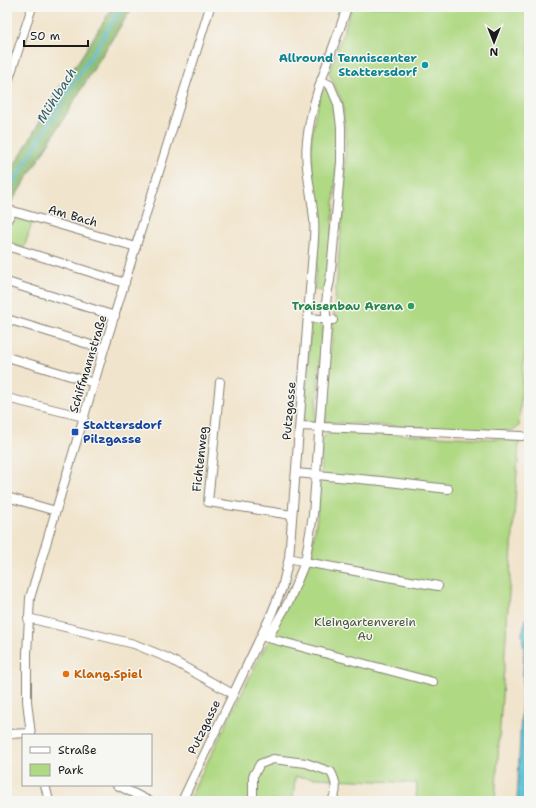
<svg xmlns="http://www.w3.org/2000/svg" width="536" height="808" viewBox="0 0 536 808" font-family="'Shantell Sans',sans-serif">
  <rect width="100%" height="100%" fill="#f6f6f2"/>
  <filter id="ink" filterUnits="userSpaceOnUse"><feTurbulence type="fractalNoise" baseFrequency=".025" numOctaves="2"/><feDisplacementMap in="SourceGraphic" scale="8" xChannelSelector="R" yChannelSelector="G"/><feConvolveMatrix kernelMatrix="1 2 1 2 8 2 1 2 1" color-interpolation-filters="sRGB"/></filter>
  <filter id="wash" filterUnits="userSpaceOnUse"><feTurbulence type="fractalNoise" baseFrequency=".012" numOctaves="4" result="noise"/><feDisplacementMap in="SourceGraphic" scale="16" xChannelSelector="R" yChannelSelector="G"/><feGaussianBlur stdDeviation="0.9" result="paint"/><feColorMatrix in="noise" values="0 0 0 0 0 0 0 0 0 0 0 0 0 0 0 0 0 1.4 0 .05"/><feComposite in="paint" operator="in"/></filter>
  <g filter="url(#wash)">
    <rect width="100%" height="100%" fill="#f1e4cc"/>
    <!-- green -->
    <path fill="#b0d984" stroke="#667a50" d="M 352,7 L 529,7 L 529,297 L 519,426 L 511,431 L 458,430 L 325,422 L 342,217 L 346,139 L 342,102 L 329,73 Z
      M 327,88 L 330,90 L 335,105 L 339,131 L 329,277 L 324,291 L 314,290 L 319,234 L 312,167 L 311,142 L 315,116 L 321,91 Z
      M 20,216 L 33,220 L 24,248 L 7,242 C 7,227 4,222 20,216 Z
      M 311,322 L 321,323 L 323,327 L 315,422 L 309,423 L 304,421 Z
      M 331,431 L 518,440 L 519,443 L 495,801 L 416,801 L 417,783 L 295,777 L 293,801 L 188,801 L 257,662 L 309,565 L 317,517 L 323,437 Z"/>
    <!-- forest -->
    <path fill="#8cb972" stroke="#546a47" d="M 113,7 L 133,7 C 89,73 51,143 7,209 L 7,175 L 20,156 L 54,96 L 78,62 Z"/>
    <!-- water -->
    <path fill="#57bfd4" stroke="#3a6e78" d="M 529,609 L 529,801 L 517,801 L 524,650 L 522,634 Z"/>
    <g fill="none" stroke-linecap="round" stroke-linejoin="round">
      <!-- stream -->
      <path stroke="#57bfd4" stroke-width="2.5" d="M 7,194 L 61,103 L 122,7"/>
    </g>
  </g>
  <g filter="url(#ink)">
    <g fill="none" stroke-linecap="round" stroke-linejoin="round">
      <!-- minor casing -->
      <g stroke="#868074" stroke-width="10">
        <path id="minor" d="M 7,85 L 32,7
          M 7,220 L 13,211 L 136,247
          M 7,246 L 125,283
          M 7,282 L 115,316
          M 308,318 L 333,320
          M 7,319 L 104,349
          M 7,357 L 94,383
          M 220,382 L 208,502 L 292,515
          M 7,398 L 84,417
          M 300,426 L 522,436
          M 296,473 L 381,481 L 448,489
          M 7,497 L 56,511
          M 289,558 L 305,562 L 438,586
          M 28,618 L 134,644 L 168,658 L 233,694
          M 264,637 L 433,682
          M 268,638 L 290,599 L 305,562 L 313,515 L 327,326 C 325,312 326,295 330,281 L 341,162 L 341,127 L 338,104 L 330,85 L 321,80
          M 7,734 L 31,733
          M 31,735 L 27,701 L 27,654 L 30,598 L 104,349 L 210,7
          M 45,785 L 49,801
          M 117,785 L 149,801
          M 182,801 L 271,615 L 282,588 L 289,558 L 313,251 C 314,241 315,230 314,220 C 312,194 304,167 307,141 C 312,94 333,52 347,7
          M 253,801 L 253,776 L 260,764 L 273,759 L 306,763 L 331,772 C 336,782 338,790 332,801"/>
      </g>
      <!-- minor -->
      <use href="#minor" stroke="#fff" stroke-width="8"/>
    </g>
  </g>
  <!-- markers -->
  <circle fill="#0f9aa8" stroke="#f6f6f2" stroke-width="1.5" cx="425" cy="65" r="4"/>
  <circle fill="#2e9e5b" stroke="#f6f6f2" stroke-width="1.5" cx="411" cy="306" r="4"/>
  <rect fill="#1a4fb4" stroke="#f6f6f2" stroke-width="1.5" x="71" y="428" width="8" height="8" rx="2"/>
  <circle fill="#e8710a" stroke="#f6f6f2" stroke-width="1.5" cx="66" cy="674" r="4"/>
  <g text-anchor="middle" stroke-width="3" stroke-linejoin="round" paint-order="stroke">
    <!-- culture labels -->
    <g font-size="12" font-weight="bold" fill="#0d838f" stroke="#f6f6f2" text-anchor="end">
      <text x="417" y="62">Allround Tenniscenter<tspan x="417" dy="14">Stattersdorf</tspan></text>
    </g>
    <!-- street labels -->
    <g font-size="12" fill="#1c1c1c" stroke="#f6f6f2">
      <text transform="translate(73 216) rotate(16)" y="4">Am Bach</text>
      <text transform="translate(88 364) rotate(-73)" y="4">Schiffmannstraße</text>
      <text transform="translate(289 411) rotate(-85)" y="4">Putzgasse</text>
      <text transform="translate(200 459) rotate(-84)" y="4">Fichtenweg</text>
      <text transform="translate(204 727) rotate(-64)" y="4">Putzgasse</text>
    </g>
    <!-- leisure labels -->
    <g font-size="12" font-weight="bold" fill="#27864d" stroke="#f6f6f2" text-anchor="end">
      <text x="403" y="310">Traisenbau Arena</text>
    </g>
    <!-- transit labels -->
    <g font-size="12" font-weight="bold" fill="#164399" stroke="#f6f6f2" text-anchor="start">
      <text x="83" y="429">Stattersdorf<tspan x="83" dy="14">Pilzgasse</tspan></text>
    </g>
    <!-- park labels -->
    <g font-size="12" fill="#48553b" stroke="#f6f6f2">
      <text x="365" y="626">Kleingartenverein<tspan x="365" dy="14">Au</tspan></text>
    </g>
    <!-- food labels -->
    <g font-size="12" font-weight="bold" fill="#c56008" stroke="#f6f6f2" text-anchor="start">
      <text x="74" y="678">Klang.Spiel</text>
    </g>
    <!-- water labels -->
    <g font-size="13" font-style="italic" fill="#345d66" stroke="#f6f6f2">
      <text transform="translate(56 95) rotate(-58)" y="5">Mühlbach</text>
    </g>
  </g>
  <!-- margin -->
  <rect width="536" height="808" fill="none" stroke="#f6f6f2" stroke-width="24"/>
  <!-- legend -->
  <rect x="22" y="734" width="130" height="52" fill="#f6f6f2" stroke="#9f9f9c"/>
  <rect x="30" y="747" width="20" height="6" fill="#ffffff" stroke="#9f9f9c"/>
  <text x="58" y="754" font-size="12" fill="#1c1c1c">Straße</text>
  <rect x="30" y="764" width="20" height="12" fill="#b0d984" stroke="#9f9f9c"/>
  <text x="58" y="774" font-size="12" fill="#1c1c1c">Park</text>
  <!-- north arrow -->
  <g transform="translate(494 42) rotate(180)" stroke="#f6f6f2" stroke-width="3" paint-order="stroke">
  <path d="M0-3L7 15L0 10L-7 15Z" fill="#1c1c1c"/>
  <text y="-6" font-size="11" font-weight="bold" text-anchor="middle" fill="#1c1c1c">N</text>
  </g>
  <!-- scale -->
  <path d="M24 40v6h64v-6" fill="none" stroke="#1c1c1c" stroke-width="2"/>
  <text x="30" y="40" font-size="12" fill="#1c1c1c" stroke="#f6f6f2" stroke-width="3" paint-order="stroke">50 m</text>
</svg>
